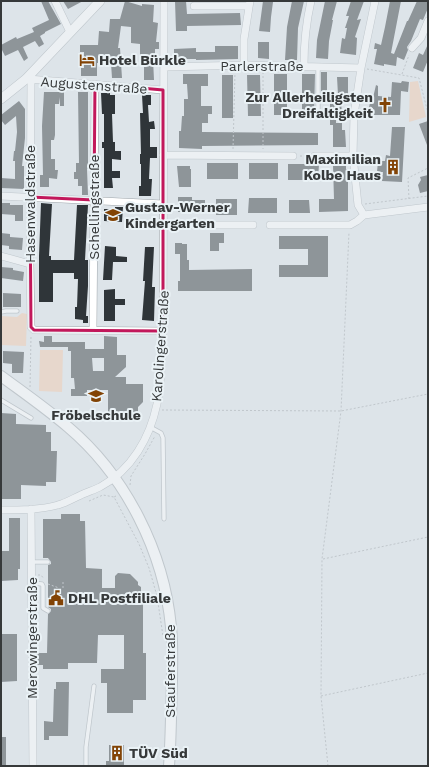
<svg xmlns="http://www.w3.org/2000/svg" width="429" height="767" viewBox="0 0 429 767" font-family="'Work Sans',sans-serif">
  <rect width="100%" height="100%" fill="#dde4e9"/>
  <!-- green -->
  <path fill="#f3c8a9" d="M 418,81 L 426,117 L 409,122 L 410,82 Z
    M 22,313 L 27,314 L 26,346 L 1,345 L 1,316 L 17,317 Z
    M 40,350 L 63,350 L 62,392 L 39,391 Z"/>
  <!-- building -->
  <path fill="#2f3539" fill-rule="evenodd" d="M 41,1 L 48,1 L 61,24 L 45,32 L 45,33 L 40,36 L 44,44 L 39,47 L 35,41 L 23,47 L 28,58 L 24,61 L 18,50 L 5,56 L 1,48 L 1,45 L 16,37 L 17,39 L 34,32 L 32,28 L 49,20 Z
    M 63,1 L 83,1 L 68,9 Z
    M 125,1 L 142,6 L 142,4 L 154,5 L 153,22 L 158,23 L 156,42 L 159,42 L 159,49 L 155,49 L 155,59 L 153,59 L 154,80 L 144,80 L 144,60 L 140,60 L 140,44 L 131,43 L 131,27 L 121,26 L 118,48 L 120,48 L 122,78 L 112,78 L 111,63 L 97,63 L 97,76 L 81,76 L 81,68 L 84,68 L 84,52 L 80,52 L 80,45 L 98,45 L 99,31 L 109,32 L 110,19 L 120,19 Z
    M 175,1 L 186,1 L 187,14 L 240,13 L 241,25 L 187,26 L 187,31 L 176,31 Z
    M 263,1 L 273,2 L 271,17 L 270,32 L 259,31 Z
    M 292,1 L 304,1 L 298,28 L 297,60 L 285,60 L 287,27 Z
    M 325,1 L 337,1 L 332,20 L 333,20 L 329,41 L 328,59 L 316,58 L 317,40 Z
    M 351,1 L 364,1 L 357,20 L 361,19 L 355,37 L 357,38 L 356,55 L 340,53 L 342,38 L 345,39 L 347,28 L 345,28 L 349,16 L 346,16 Z
    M 390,1 L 401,1 L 391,53 L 394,54 L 407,21 L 408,21 L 417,1 L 428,1 L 428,8 L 423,20 L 420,19 L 411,41 L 407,47 L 408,50 L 404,60 L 397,57 L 396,66 L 384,64 L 384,66 L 374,64 L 377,49 L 374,49 L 375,43 L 381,45 L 385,27 Z
    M 258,42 L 269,42 L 269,59 L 258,58 Z
    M 428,44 L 428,60 L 423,72 L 413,68 L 419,53 L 423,55 Z
    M 215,46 L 238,46 L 238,59 L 196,60 L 196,59 L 174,59 L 174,49 L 196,48 L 196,52 L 215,52 Z
    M 321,72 L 327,72 L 327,98 L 321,98 Z
    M 183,74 L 208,74 L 208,86 L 201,86 L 201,106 L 212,106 L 212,114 L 208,114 L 208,123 L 202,123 L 202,132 L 318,133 L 318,145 L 202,146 L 202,149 L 179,148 L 179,131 L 181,131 L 182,116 L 184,116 L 184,99 L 188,99 L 187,84 L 183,84 Z
    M 274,74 L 287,74 L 287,115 L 274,115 Z
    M 302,74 L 315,74 L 314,115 L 302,115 Z
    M 222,75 L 233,75 L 233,118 L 222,118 Z
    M 247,75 L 260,75 L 261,116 L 248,116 Z
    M 337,77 L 348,77 L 348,95 L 338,95 Z
    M 402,81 L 409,82 L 408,92 L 401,91 L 400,115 L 373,115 L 373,108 L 369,108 L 370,102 L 372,102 L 376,85 L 378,86 L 378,96 L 391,97 L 392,82 L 401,83 Z
    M 44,92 L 64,92 L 64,106 L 60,106 L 60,97 L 59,104 L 55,104 L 55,135 L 54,140 L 51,140 L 51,159 L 55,159 L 55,170 L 58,170 L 57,179 L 49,178 L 49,187 L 40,187 L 40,175 L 43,175 L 42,126 Z
    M 78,92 L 88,92 L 88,169 L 87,169 L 88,195 L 82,195 L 82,186 L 78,186 L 78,179 L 74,179 L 74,172 L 76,172 L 76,163 L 79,163 Z
    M 101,93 L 110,93 L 110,95 L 115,95 L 115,114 L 112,114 L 113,142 L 115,142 L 115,151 L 121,151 L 121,160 L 112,159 L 112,171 L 120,171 L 120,178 L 112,178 L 113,188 L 104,188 L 104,148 L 102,148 L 102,142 L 104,142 L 104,114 L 102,114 Z
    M 142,95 L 151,95 L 151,105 L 148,105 L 149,122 L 154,121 L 155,129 L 150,129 L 150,147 L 157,147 L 157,158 L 150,158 L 149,179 L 152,179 L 151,196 L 139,196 L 139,186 L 141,186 L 141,164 L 140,164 L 140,154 L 141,154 L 140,113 L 143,113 Z
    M 19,101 L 25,109 L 25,138 L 22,166 L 24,166 L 24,189 L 1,188 L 1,178 L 15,179 L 15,161 L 13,161 L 14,151 L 15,151 L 17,132 L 16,116 L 5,125 L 1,120 L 1,115 Z
    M 330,101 L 341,101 L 342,115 L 336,115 L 336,123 L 342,123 L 342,130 L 345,130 L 346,147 L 333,147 L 333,125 L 330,125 Z
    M 428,121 L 428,145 L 427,145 L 419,124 Z
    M 392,127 L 405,127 L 402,182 L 382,181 L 383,172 L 377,172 L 378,161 L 385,161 L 386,155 L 390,156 Z
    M 207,163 L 238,163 L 238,179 L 207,179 Z
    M 249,163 L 278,163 L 278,179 L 249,179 Z
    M 288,164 L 319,164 L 318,180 L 288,180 Z
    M 333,165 L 346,165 L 346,169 L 348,169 L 348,211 L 319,212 L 319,199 L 334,199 Z
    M 177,166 L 190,166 L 190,169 L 191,169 L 191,187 L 179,187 Z
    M 428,175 L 428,191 L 420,193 L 418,185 L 421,180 L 420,177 Z
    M 178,197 L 192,197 L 192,200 L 205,200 L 205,212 L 178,212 Z
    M 249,198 L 277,198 L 277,213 L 248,213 Z
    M 216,199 L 237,199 L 237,215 L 216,215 Z
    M 289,200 L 309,200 L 310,213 L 289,213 Z
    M 1,203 L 10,203 L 10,205 L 23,205 L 23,221 L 15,221 L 15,215 L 1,214 Z
    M 41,203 L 52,204 L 49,256 L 51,256 L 51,260 L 74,260 L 77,205 L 88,205 L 85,260 L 88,260 L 88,286 L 86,316 L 88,316 L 88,323 L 83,323 L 83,320 L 75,319 L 75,307 L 77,307 L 78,279 L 74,279 L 74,273 L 53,273 L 53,302 L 39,302 L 39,256 Z
    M 115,207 L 123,207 L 122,222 L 104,221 L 104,209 L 115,209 Z
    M 1,233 L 10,234 L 10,237 L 23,238 L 22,250 L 9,249 L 9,246 L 1,245 Z
    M 210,233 L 224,233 L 224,243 L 219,243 L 219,251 L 210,251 Z
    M 279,236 L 328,236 L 328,277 L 279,277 L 279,265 L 308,265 L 308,249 L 279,249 Z
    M 175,243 L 182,243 L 182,244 L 187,244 L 187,260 L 189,260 L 189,270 L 252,269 L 252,291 L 178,291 L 178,281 L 180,281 L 180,254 L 175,254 Z
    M 105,246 L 116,247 L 116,256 L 127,257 L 127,262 L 113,262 L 112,280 L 103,280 Z
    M 145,247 L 154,247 L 152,287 L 155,287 L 154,321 L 142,320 L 145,281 L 143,281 Z
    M 1,267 L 13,268 L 13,270 L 24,272 L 23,281 L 1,278 Z
    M 115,289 L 115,299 L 125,299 L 125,305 L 115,305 L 115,321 L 104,321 L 104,290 Z
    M 3,293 L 21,294 L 21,307 L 3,307 Z
    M 44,336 L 52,336 L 52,342 L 85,342 L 85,349 L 104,349 L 104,336 L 117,337 L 117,355 L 126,355 L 126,367 L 115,377 L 126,377 L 126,384 L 143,384 L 143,402 L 138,407 L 138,419 L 120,419 L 120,413 L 108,413 L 108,390 L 87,390 L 87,396 L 71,396 L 71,389 L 75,389 L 74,378 L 71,378 L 71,351 L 68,351 L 68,347 L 40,347 L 39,341 L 44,342 ZM 92,358 L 104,358 L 104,371 L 93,371 Z
    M 3,351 L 24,352 L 23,373 L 12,373 L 12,364 L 3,363 Z
    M 1,413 L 16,414 L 16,424 L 46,425 L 46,432 L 51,432 L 51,451 L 57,451 L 56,482 L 46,482 L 46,486 L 21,485 L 21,499 L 1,499 Z
    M 61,514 L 80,514 L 80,521 L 85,521 L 86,568 L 102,569 L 102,588 L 115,588 L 115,576 L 118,573 L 130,574 L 138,582 L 138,585 L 141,587 L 141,598 L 143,598 L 143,653 L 146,653 L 146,700 L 133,700 L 133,713 L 107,713 L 107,683 L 101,683 L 101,669 L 124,669 L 124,635 L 98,635 L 97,663 L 68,663 L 68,669 L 43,669 L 43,665 L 37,665 L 37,653 L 47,653 L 48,614 L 51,611 L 51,609 L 48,607 L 48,565 L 51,564 L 51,562 L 48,558 L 43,558 L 43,519 L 61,519 Z
    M 9,518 L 20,518 L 20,569 L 18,569 L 18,580 L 1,581 L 1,551 L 9,551 Z
    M 1,634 L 17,634 L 17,681 L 1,682 Z
    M 56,682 L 69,682 L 68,736 L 49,736 L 49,740 L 44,740 L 44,721 L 53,722 L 54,689 L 56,689 Z
    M 1,737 L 6,737 L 6,766 L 1,766 Z
    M 109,745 L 124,745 L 124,766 L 106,766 L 106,761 L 109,761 Z"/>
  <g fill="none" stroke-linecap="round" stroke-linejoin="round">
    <!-- service casing -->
    <g stroke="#9ea5aa" stroke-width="5">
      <path id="service" d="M 318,111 L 318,67
        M 1,312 L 6,311 L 17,311
        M 1,400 L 31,418
        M 150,427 L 161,433 L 163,438 L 164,519
        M 32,562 L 48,562
        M 32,583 L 42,584 L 43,586 L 43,608 L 48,611
        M 86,766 L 86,747 L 94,686"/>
    </g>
    <!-- minor casing -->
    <g stroke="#9ea5aa" stroke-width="8">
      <path id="minor" d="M 55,1 L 70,32
        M 194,6 L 248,6
        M 412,48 L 421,38 L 428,21
        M 304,65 C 304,43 306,23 311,1
        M 244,66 L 244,39 L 250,1
        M 164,67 L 249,65 L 361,68
        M 28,79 L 163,90
        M 31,80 L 30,264 L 31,327 L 34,330 L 163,331
        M 163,155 L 293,156
        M 315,156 L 353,156
        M 1,196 L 163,204
        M 364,215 L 358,205 L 353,156 L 354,115 L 361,68 L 375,1
        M 364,215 L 428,207
        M 164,225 L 253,225
        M 270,225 L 350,225 L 357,221 L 364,215
        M 1,256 L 30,264
        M 93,330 L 95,84
        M 31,509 L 33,766
        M 1,510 C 20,510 40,510 58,505 C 66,503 74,498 81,495 C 87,492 94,490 100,487 C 132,470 150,437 157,404 C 162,380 162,355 163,331 L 164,1"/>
    </g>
    <!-- tertiary casing -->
    <g stroke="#9ea5aa" stroke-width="10">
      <path id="tertiary" d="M 1,99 L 26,79 L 100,1"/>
    </g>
    <!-- secondary casing -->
    <g stroke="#9ea5aa" stroke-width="12">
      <path id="secondary" d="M 1,376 C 24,393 47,409 68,427 C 126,476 164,552 171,627 C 173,645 172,663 172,681 C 171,710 171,738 169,766"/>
    </g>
    <!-- path -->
    <path stroke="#9ea3a7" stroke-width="1" stroke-dasharray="2 2" stroke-linecap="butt" d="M 367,69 L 419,78 L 428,113
      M 263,72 L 263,149
      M 402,74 L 409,55
      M 233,149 L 235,72
      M 300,156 L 308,156
      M 409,199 L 408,178 L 428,168
      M 365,204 L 428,196
      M 30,387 L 31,336
      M 162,410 L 341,411 L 428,394
      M 130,485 L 131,476 L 145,454 L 155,436
      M 116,496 L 114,497 L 139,544 L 149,568 L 157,596 L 163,636
      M 89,501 L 103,495 L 114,497
      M 323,559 L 428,537
      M 38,575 L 41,575 L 44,579
      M 63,582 L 63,588
      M 48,584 L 59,588
      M 321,696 L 428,673
      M 328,766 L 321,696 L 322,559 L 341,411 L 349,232"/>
    <!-- service -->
    <use href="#service" stroke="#fff" stroke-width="3.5"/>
    <!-- minor -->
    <use href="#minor" stroke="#fff" stroke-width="7"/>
    <!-- tertiary -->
    <use href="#tertiary" stroke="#fff" stroke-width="9"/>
    <!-- secondary -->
    <use href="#secondary" stroke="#fff" stroke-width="10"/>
  </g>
  <!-- marked area -->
  <path d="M0 0H429V767H0ZM 95,84 L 163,90 L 163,331 L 34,330 L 31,327 L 30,197 L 94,200 Z" fill="#dde4e9" fill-opacity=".55" fill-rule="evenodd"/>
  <path fill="none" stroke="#c2185b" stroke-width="3" stroke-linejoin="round" d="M 95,84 L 163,90 L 163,331 L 34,330 L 31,327 L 30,197 L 94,200 Z"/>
  <!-- icons -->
  <defs>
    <g id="hotel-bare" transform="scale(1.2)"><path d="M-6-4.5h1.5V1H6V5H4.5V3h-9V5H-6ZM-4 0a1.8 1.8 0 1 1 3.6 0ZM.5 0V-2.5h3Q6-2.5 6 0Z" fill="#824305" stroke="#eaf2f6" stroke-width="2.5" paint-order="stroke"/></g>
    <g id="church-bare" transform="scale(1.2)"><path d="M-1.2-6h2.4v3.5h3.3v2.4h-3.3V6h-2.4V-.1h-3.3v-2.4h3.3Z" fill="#824305" stroke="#eaf2f6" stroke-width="2.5" paint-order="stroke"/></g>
    <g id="building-bare" transform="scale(1.2)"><path d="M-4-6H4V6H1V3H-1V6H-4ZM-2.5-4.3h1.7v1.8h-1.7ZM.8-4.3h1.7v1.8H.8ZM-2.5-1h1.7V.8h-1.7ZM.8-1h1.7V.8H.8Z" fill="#824305" stroke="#eaf2f6" stroke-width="2.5" paint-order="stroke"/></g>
    <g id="school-bare" transform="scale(1.2)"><path d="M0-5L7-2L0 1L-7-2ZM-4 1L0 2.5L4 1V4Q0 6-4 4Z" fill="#824305" stroke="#eaf2f6" stroke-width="2.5" paint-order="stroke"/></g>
    <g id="civic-bare" transform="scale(1.2)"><path d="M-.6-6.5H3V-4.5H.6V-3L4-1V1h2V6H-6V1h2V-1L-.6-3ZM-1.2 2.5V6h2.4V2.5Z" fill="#824305" stroke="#eaf2f6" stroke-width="2.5" paint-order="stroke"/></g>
  </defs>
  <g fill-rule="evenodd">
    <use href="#hotel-bare" x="87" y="60"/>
    <use href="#church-bare" x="385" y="105"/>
    <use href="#building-bare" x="393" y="167"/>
    <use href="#school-bare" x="113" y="215"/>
    <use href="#school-bare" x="96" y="396"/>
    <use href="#civic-bare" x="56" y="598"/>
    <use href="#building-bare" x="117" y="753"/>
  </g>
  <g text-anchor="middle" stroke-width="4" stroke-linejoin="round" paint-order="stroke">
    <!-- poi labels -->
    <g font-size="14" font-weight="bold" fill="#36393a" stroke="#eaf2f6" text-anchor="start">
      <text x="99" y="65">Hotel Bürkle</text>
      <text x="373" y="102" text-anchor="end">Zur Allerheiligsten<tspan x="373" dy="16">Dreifaltigkeit</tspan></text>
      <text x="381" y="164" text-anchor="end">Maximilian<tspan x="381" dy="16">Kolbe Haus</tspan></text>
      <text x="125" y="212">Gustav-Werner<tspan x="125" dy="16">Kindergarten</tspan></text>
      <text x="96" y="420" text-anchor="middle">Fröbelschule</text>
      <text x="68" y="603">DHL Postfiliale</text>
      <text x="129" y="758">TÜV Süd</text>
    </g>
    <!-- street labels -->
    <g font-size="14" fill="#36393a" stroke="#eaf2f6">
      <text x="262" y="71">Parlerstraße</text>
      <text transform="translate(94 85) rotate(4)" y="5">Augustenstraße</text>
      <text transform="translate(30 204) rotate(-90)" y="5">Hasenwaldstraße</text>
      <text transform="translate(94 207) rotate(-90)" y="5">Schellingstraße</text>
      <text transform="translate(160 346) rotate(-86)" y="5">Karolingerstraße</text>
      <text transform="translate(32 638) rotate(-90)" y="5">Merowingerstraße</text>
      <text transform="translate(170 671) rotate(-90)" y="5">Stauferstraße</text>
    </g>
  </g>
  <!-- border -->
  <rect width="429" height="767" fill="none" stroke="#36393a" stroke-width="4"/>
</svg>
